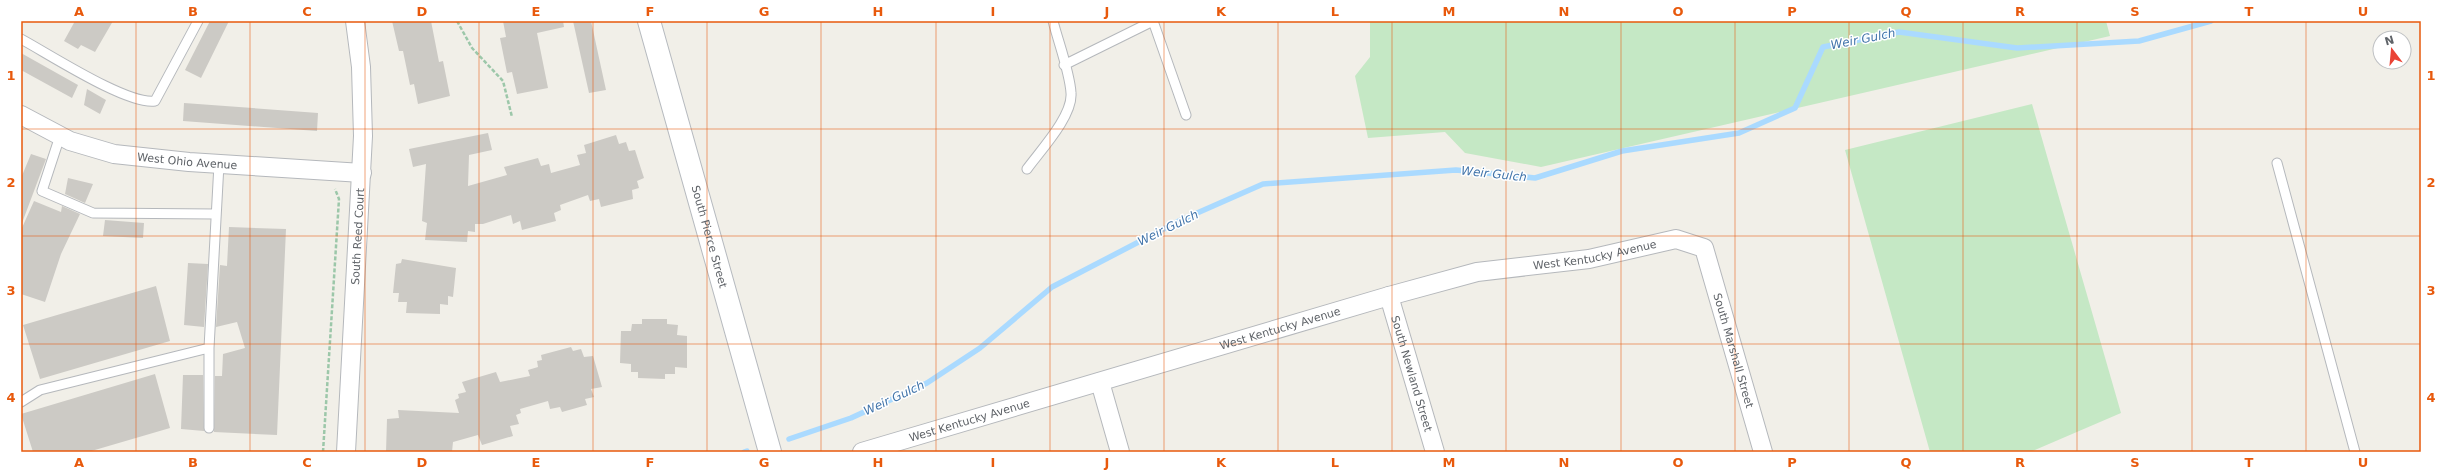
<svg xmlns="http://www.w3.org/2000/svg" width="2442" height="473" viewBox="0 0 2442 473" font-family="'DejaVu Sans',sans-serif">
  <rect width="100%" height="100%" fill="#f1efe8"/>
  <!-- green -->
  <path fill="#c5e8c5" d="M 1370,21 L 2106,21 L 2110,36 L 1541,167 L 1465,153 L 1445,132 L 1368,138 L 1355,76 L 1370,57 Z
    M 2032,104 L 2121,413 L 2030,452 L 1930,452 L 1845,150 Z"/>
  <g fill="none" stroke-linecap="round" stroke-linejoin="round">
    <!-- stream -->
    <path stroke="#aadaff" stroke-width="5.5" d="M 789,439 L 851,418 L 927,383 L 980,348 L 1052,287 L 1179,221 L 1263,184 L 1456,170 L 1535,178 L 1622,151 L 1739,133 L 1795,108 L 1823,47 L 1899,32 L 2017,48 L 2139,41 L 2211,21
      M 744,452 L 747,451"/>
  </g>
  <!-- building -->
  <path fill="#cccac5" d="M 75,21 L 113,21 L 95,52 L 81,45 L 78,49 L 64,41 Z
    M 210,21 L 229,21 L 201,78 L 185,70 Z
    M 392,21 L 431,21 L 439,62 L 443,61 L 450,96 L 418,104 L 414,84 L 410,85 L 403,51 L 399,51 Z
    M 503,21 L 563,21 L 564,27 L 537,33 L 548,88 L 517,94 L 512,72 L 507,73 L 500,38 L 506,37 Z
    M 573,21 L 591,21 L 606,90 L 589,93 Z
    M 21,53 L 78,85 L 72,98 L 21,70 Z
    M 87,89 L 106,100 L 100,114 L 84,105 Z
    M 184,103 L 318,113 L 317,131 L 183,121 Z
    M 488,133 L 492,150 L 469,155 L 468,186 L 507,175 L 504,167 L 538,158 L 541,166 L 549,164 L 551,173 L 580,165 L 577,155 L 586,153 L 584,145 L 616,135 L 619,144 L 626,142 L 629,151 L 635,150 L 644,178 L 637,181 L 639,188 L 632,190 L 633,199 L 601,207 L 599,199 L 590,201 L 588,195 L 560,205 L 561,210 L 554,213 L 556,221 L 522,230 L 520,221 L 513,224 L 511,215 L 483,224 L 475,224 L 475,232 L 468,231 L 467,242 L 425,240 L 427,223 L 422,221 L 426,164 L 413,167 L 409,149 Z
    M 31,154 L 46,159 L 22,223 L 21,178 Z
    M 68,178 L 93,184 L 85,203 L 65,194 Z
    M 34,201 L 61,212 L 62,206 L 80,214 L 61,254 L 45,302 L 21,294 L 21,230 Z
    M 105,220 L 144,223 L 143,238 L 103,236 Z
    M 229,227 L 286,229 L 277,435 L 214,432 L 215,376 L 222,376 L 223,354 L 245,348 L 237,322 L 216,327 L 220,265 L 227,266 Z
    M 402,259 L 456,268 L 453,297 L 448,296 L 448,305 L 440,304 L 440,314 L 406,313 L 407,302 L 398,302 L 399,293 L 393,293 L 396,264 L 401,263 Z
    M 188,263 L 208,264 L 204,327 L 184,325 Z
    M 156,286 L 170,341 L 40,379 L 23,325 Z
    M 642,319 L 667,319 L 667,324 L 678,325 L 677,335 L 687,336 L 687,368 L 675,367 L 675,374 L 665,374 L 665,379 L 638,378 L 638,372 L 631,372 L 631,364 L 620,363 L 621,331 L 631,331 L 632,324 L 642,324 Z
    M 571,347 L 573,351 L 581,349 L 584,357 L 593,356 L 602,387 L 591,389 L 594,397 L 585,399 L 587,405 L 562,412 L 560,407 L 550,409 L 548,401 L 520,409 L 521,413 L 516,415 L 519,424 L 510,426 L 513,436 L 482,445 L 478,435 L 453,442 L 452,452 L 386,452 L 387,419 L 399,418 L 398,410 L 459,413 L 455,400 L 459,398 L 458,394 L 466,392 L 462,382 L 496,372 L 500,382 L 530,376 L 528,370 L 538,367 L 537,361 L 542,360 L 541,355 Z
    M 155,374 L 170,428 L 88,452 L 33,452 L 21,414 Z
    M 183,375 L 203,375 L 204,431 L 181,429 Z"/>
  <g fill="none" stroke-linecap="round" stroke-linejoin="round">
    <!-- lane casing -->
    <g stroke="#b5b8bc" stroke-width="11">
      <path id="lane" d="M 1153,21 L 1186,115
        M 21,39 C 49,54 127,105 155,101 L 198,21
        M 1064,65 L 1153,21
        M 60,136 L 42,191 L 93,213 L 215,214
        M 2277,163 L 2355,452
        M 1027,169 C 1040,151 1073,116 1071,93 C 1070,73 1058,41 1053,21
        M 209,348 L 219,164
        M 21,402 L 40,390 L 209,348 L 209,428"/>
    </g>
    <!-- street casing -->
    <g stroke="#b5b8bc" stroke-width="20">
      <g id="street">
        <path id="s1" d="M 21,115 L 70,141 L 114,154 L 189,162 L 362,173"/>
        <path id="s2" d="M 1389,296 L 1435,452"/>
        <path d="M 1100,382 L 1120,452"/>
        <path id="s3" d="M 346,452 L 363,136 L 361,67 L 355,21"/>
        <path id="s4" d="M 862,452 L 1389,296 L 1477,272 L 1589,259 L 1676,239 L 1704,248 L 1763,452"/>
      </g>
    </g>
    <!-- secondary casing -->
    <g stroke="#b6babf" stroke-width="24">
      <g id="secondary">
        <path id="s5" d="M 649,21 L 770,452"/>
      </g>
    </g>
    <!-- path -->
    <path stroke="#9cc7a9" stroke-width="2.5" stroke-dasharray="4 2" stroke-linecap="butt" d="M 457,21 L 472,48 L 503,81 L 512,117
      M 323,452 L 339,199 L 335,189"/>
    <!-- lane -->
    <use href="#lane" stroke="#fff" stroke-width="9"/>
    <!-- street -->
    <use href="#street" stroke="#fff" stroke-width="18"/>
    <!-- secondary -->
    <use href="#secondary" stroke="#fff" stroke-width="22"/>
  </g>
  <!-- grid -->
  <path fill="none" stroke="#e8590c" stroke-width="1" stroke-opacity="0.55" d="M 136,21 L 136,452M 250,21 L 250,452M 365,21 L 365,452M 479,21 L 479,452M 593,21 L 593,452M 707,21 L 707,452M 821,21 L 821,452M 936,21 L 936,452M 1050,21 L 1050,452M 1164,21 L 1164,452M 1278,21 L 1278,452M 1392,21 L 1392,452M 1506,21 L 1506,452M 1621,21 L 1621,452M 1735,21 L 1735,452M 1849,21 L 1849,452M 1963,21 L 1963,452M 2077,21 L 2077,452M 2192,21 L 2192,452M 2306,21 L 2306,452M 21,129 L 2421,129M 21,236 L 2421,236M 21,344 L 2421,344"/>
  <g text-anchor="middle" stroke-width="3" stroke-linejoin="round" paint-order="stroke">
    <!-- street labels -->
    <g font-size="11" fill="#5f6368" stroke="#fff">
      <text dy="4" stroke="none"><textPath href="#s1" startOffset="175">West Ohio Avenue</textPath></text>
      <text dy="4" stroke="none"><textPath href="#s3" startOffset="216">South Reed Court</textPath></text>
      <text dy="4" stroke="none"><textPath href="#s5" startOffset="224">South Pierce Street</textPath></text>
      <text dy="4" stroke="none"><textPath href="#s4" startOffset="760">West Kentucky Avenue</textPath></text>
      <text dy="4" stroke="none"><textPath href="#s4" startOffset="436">West Kentucky Avenue</textPath></text>
      <text dy="4" stroke="none"><textPath href="#s4" startOffset="979">South Marshall Street</textPath></text>
      <text dy="4" stroke="none"><textPath href="#s2" startOffset="81">South Newland Street</textPath></text>
      <text dy="4" stroke="none"><textPath href="#s4" startOffset="112">West Kentucky Avenue</textPath></text>
    </g>
    <!-- water labels -->
    <g font-size="12" font-style="italic" fill="#4174aa" stroke="#fff">
      <text transform="translate(1863 39) rotate(-11)" y="4">Weir Gulch</text>
      <text transform="translate(1494 174) rotate(6)" y="4">Weir Gulch</text>
      <text transform="translate(1168 228) rotate(-26)" y="4">Weir Gulch</text>
      <text transform="translate(894 398) rotate(-25)" y="4">Weir Gulch</text>
    </g>
  </g>
  <!-- border -->
  <rect width="2442" height="473" fill="none" stroke="#ffffff" stroke-width="44"/>
  <!-- north arrow -->
  <g transform="translate(2392 50) rotate(344)"><circle r="19" fill="#ffffff" stroke="#bfc1c3"/>
  <path d="M0-3L7 15L0 10L-7 15Z" fill="#ea4335"/>
  <text y="-6" font-size="11" font-weight="bold" text-anchor="middle" fill="#5f6368">N</text>
  </g>
  <rect x="22" y="22" width="2398" height="429" fill="none" stroke="#e8590c" stroke-width="1.5"/>
  <g font-size="13" text-anchor="middle" font-weight="bold" fill="#e8590c">
    <text x="79" y="16">A</text>
    <text x="193" y="16">B</text>
    <text x="307" y="16">C</text>
    <text x="422" y="16">D</text>
    <text x="536" y="16">E</text>
    <text x="650" y="16">F</text>
    <text x="764" y="16">G</text>
    <text x="878" y="16">H</text>
    <text x="993" y="16">I</text>
    <text x="1107" y="16">J</text>
    <text x="1221" y="16">K</text>
    <text x="1335" y="16">L</text>
    <text x="1449" y="16">M</text>
    <text x="1564" y="16">N</text>
    <text x="1678" y="16">O</text>
    <text x="1792" y="16">P</text>
    <text x="1906" y="16">Q</text>
    <text x="2020" y="16">R</text>
    <text x="2135" y="16">S</text>
    <text x="2249" y="16">T</text>
    <text x="2363" y="16">U</text>
    <text x="11" y="80">1</text>
    <text x="2431" y="80">1</text>
    <text x="11" y="187">2</text>
    <text x="2431" y="187">2</text>
    <text x="11" y="295">3</text>
    <text x="2431" y="295">3</text>
    <text x="11" y="402">4</text>
    <text x="2431" y="402">4</text>
    <text x="79" y="467">A</text>
    <text x="193" y="467">B</text>
    <text x="307" y="467">C</text>
    <text x="422" y="467">D</text>
    <text x="536" y="467">E</text>
    <text x="650" y="467">F</text>
    <text x="764" y="467">G</text>
    <text x="878" y="467">H</text>
    <text x="993" y="467">I</text>
    <text x="1107" y="467">J</text>
    <text x="1221" y="467">K</text>
    <text x="1335" y="467">L</text>
    <text x="1449" y="467">M</text>
    <text x="1564" y="467">N</text>
    <text x="1678" y="467">O</text>
    <text x="1792" y="467">P</text>
    <text x="1906" y="467">Q</text>
    <text x="2020" y="467">R</text>
    <text x="2135" y="467">S</text>
    <text x="2249" y="467">T</text>
    <text x="2363" y="467">U</text>
  </g>
</svg>
